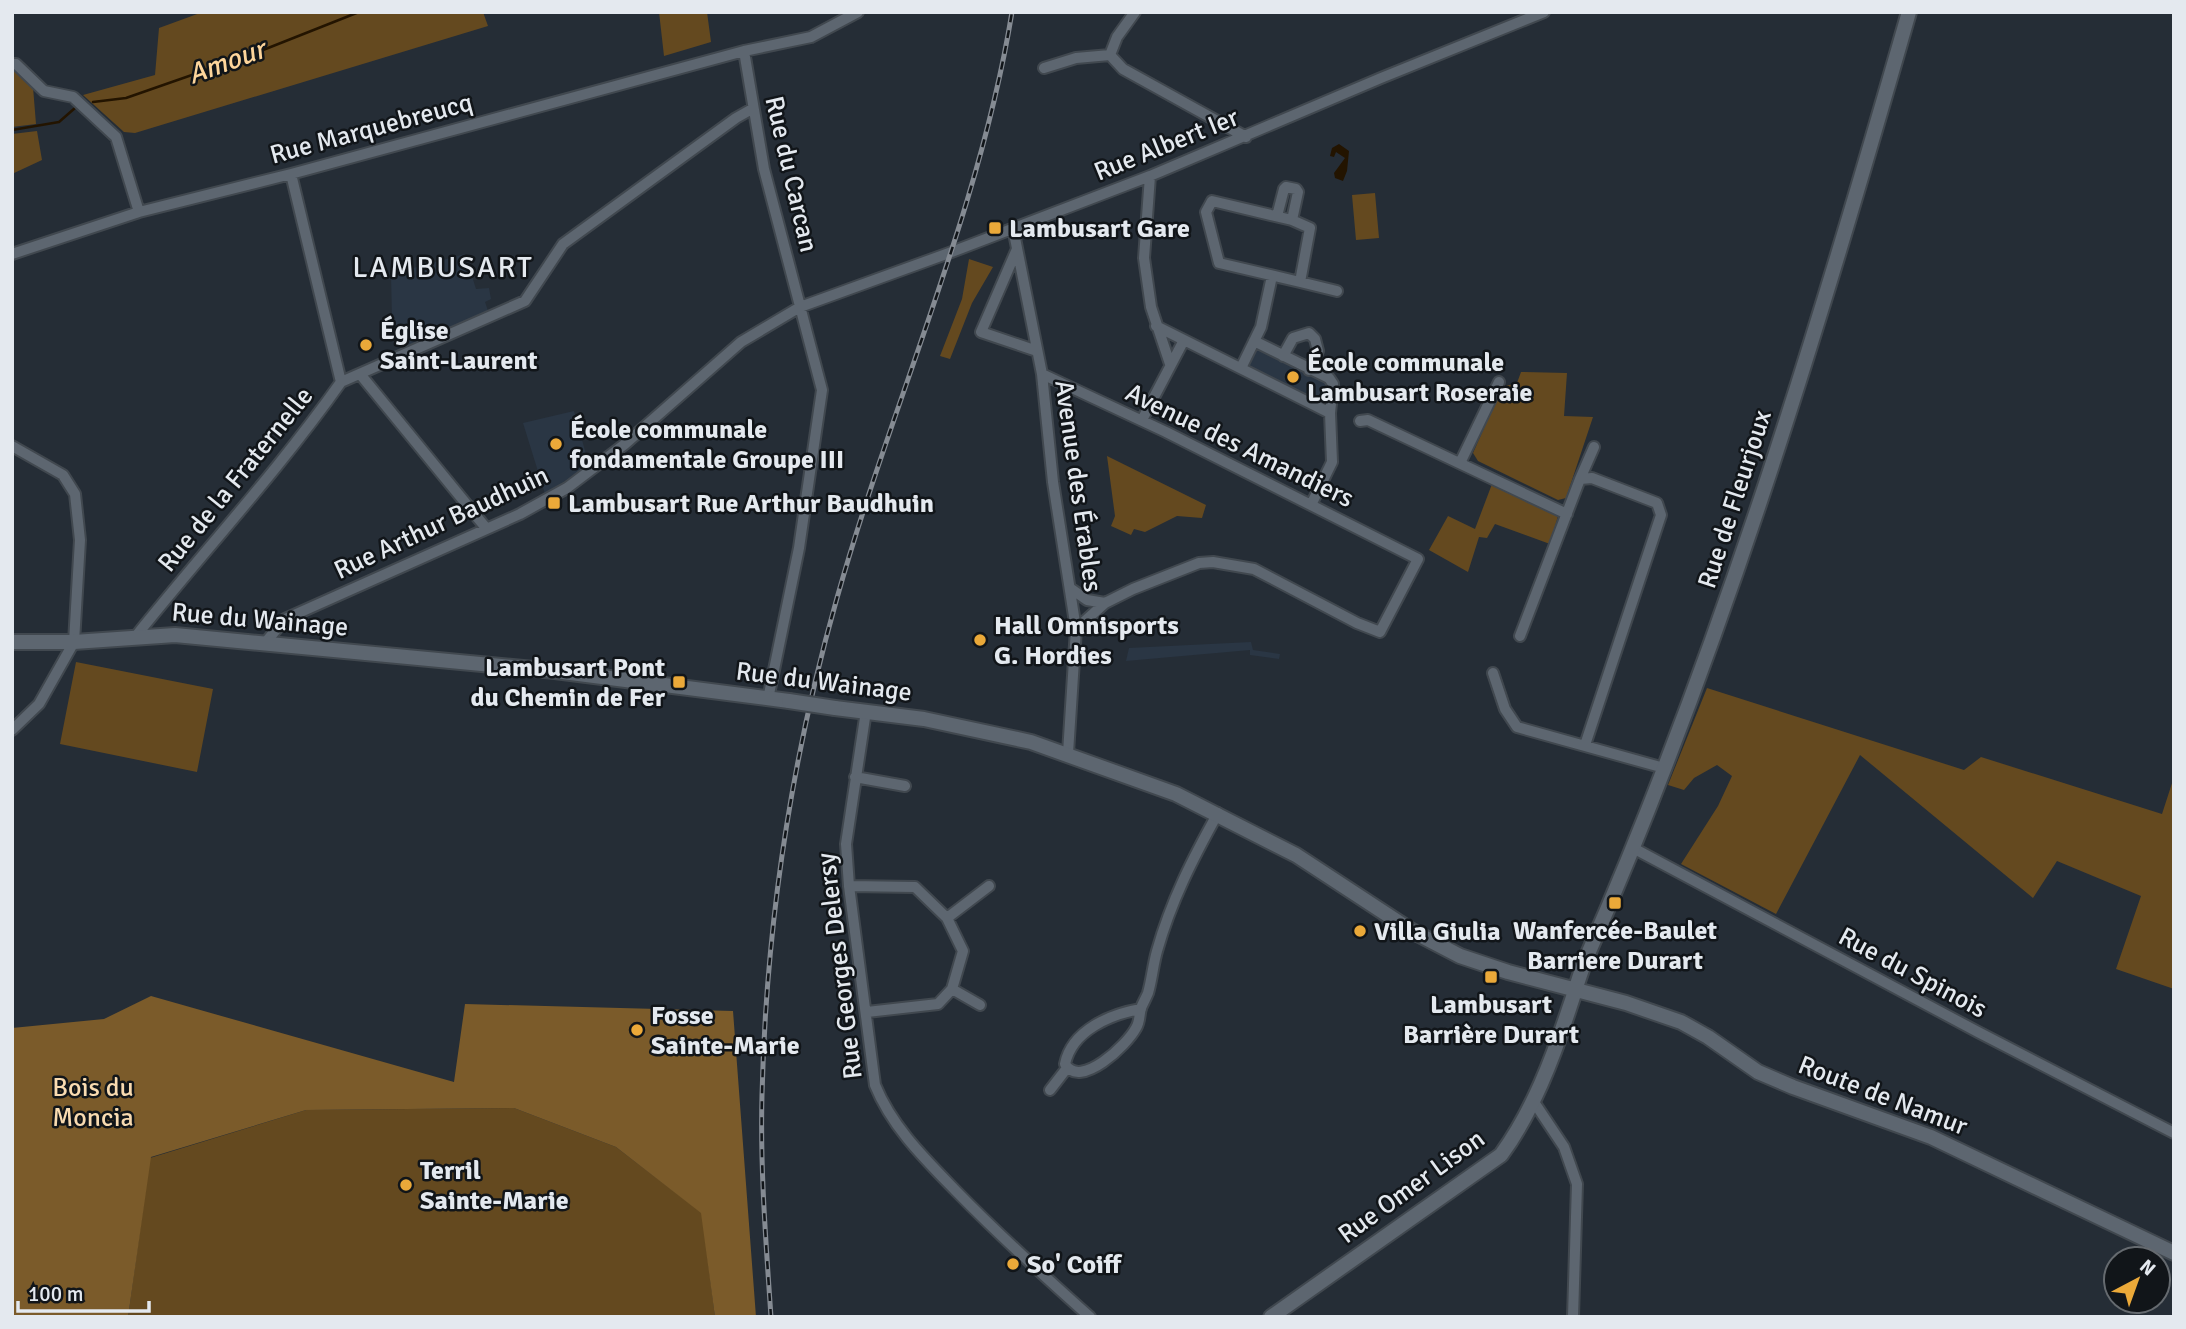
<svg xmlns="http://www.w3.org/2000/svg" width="2186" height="1329" viewBox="0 0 2186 1329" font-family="Signika,sans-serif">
  <rect width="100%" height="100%" fill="#252d36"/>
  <!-- built -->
  <path fill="#2a3644" d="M 465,254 L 476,289 L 489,288 L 491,299 L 485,302 L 488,311 L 406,351 L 392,320 L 391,274 Z
    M 1255,346 L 1328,383 L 1327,407 L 1246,367 Z
    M 574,411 L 589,465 L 545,494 L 523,423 Z
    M 1251,642 L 1253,650 L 1280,654 L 1279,659 L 1250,655 L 1250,650 L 1126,661 L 1129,648 Z"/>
  <!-- green -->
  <path fill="#64491f" d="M 483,12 L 488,26 L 135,133 L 124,132 L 83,95 L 155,75 L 159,28 L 200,13 Z
    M 659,12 L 707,12 L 711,42 L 664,56 Z
    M 12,69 L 15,69 L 33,87 L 36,124 L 12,127 Z
    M 37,131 L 42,160 L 12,174 L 12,134 Z
    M 1375,193 L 1379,238 L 1356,240 L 1352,195 Z
    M 969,259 L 993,267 L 972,303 L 950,359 L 940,356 L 962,299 Z
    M 1521,372 L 1567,373 L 1564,416 L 1593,417 L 1566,498 L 1558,500 L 1478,461 L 1473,453 L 1502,387 L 1517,383 Z
    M 1107,456 L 1206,505 L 1202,518 L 1177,516 L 1145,532 L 1134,529 L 1131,535 L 1111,526 L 1115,516 Z
    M 1492,484 L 1558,516 L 1550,544 L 1495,524 L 1487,538 L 1479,537 L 1468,572 L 1429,550 L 1448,516 L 1475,529 Z
    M 76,662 L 213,689 L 197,772 L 60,744 Z
    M 1707,688 L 1964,770 L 1981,757 L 2162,814 L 2174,777 L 2174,989 L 2116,969 L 2141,896 L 2057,861 L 2033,898 L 1860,755 L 1776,914 L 1681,864 L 1718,806 L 1732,776 L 1717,765 L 1694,778 L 1684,790 L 1668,785 Z
    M 514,1108 L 616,1147 L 702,1213 L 715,1317 L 128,1317 L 150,1158 L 306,1110 Z"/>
  <!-- forest -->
  <path fill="#7b5b2a" d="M 151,996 L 454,1082 L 465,1004 L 733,1011 L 756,1317 L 715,1317 L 701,1213 L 616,1147 L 514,1108 L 306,1110 L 151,1157 L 128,1317 L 12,1317 L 12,1028 L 104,1019 Z"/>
  <!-- water -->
  <path fill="#231400" d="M 1339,144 L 1349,151 L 1347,171 L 1343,181 L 1335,178 L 1334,173 L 1345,158 L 1336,152 L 1334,157 L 1330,156 L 1332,148 Z"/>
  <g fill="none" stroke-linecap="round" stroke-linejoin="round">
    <!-- stream -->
    <path stroke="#231400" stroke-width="2.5" d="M 93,102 L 126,98 L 258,52 L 359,12
      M 12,130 L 59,122 L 75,108"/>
    <!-- street casing -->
    <g stroke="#41484f" stroke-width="14">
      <path id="street" d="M 744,51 L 764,169 L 822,390 L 799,548 L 768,699
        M 1110,55 L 1117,37 L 1135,12
        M 12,64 L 16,64 L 44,91 L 73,97 L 116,137 L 139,212
        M 1044,68 L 1076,58 L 1110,55 L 1123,69 L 1246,137
        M 291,174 L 341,382
        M 1150,176 L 1144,258 L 1151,307 L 1170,364
        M 1212,201 L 1292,220 L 1310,228 L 1300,282 L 1219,263 L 1207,216 L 1206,212 Z
        M 1277,216 L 1284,189 L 1286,187 L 1296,189 L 1298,192 L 1292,220
        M 1013,228 L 1042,374 L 1053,482 L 1076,629 L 1068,753
        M 1017,249 L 981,332 L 1037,351
        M 12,254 L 139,212 L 291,174 L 744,51 L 811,37 L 858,12
        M 1300,282 L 1337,291
        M 1156,326 L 1330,413
        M 1254,341 L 1329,378 L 1333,384 L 1330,413 L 1332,462 L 1311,505
        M 1283,356 L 1293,338 L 1309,333 L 1315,339 L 1318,351 L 1309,370
        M 1241,368 L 1261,327 L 1272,276
        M 360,374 L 486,528
        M 1042,374 L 1166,432 L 1418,559 L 1380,632 L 1357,623 L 1254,569 L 1213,562 L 1199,563 L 1133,589 L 1105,603 L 1076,629
        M 341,382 L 525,301 L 563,244 L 736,118 L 752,109
        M 1142,420 L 1184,340
        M 1360,421 L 1368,420 L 1567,514
        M 12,446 L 63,475 L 75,494 L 80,540 L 74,642 L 39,704 L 12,730
        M 1460,463 L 1499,382
        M 1580,479 L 1594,447
        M 1070,588 L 1087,600 L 1105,603
        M 136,636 C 204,551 278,471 341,382
        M 1520,636 L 1580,479 L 1592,478 L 1657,503 L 1661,515 L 1585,745
        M 265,643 L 285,619 L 520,514 L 567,488 L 625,444 L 741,342 L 800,307 L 949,253 L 1150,176 L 1381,78 L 1544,12
        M 1493,673 L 1505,709 L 1517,727 L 1664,768
        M 866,711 L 846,844 L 849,886 L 875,1085 C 892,1127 925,1159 956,1191 C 999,1235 1044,1276 1090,1317
        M 855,777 L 905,786
        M 1633,848 L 1978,1032 L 2174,1133
        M 849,886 L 915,887 L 947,918 L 963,951 L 952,989 L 938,1004 L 867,1012
        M 947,918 L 989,886
        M 952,989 L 980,1005
        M 1141,1009 C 1111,1014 1072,1030 1065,1064 C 1080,1090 1127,1045 1136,1028 C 1140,1022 1139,1015 1141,1008 C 1143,1003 1146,998 1148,993 C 1152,979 1153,965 1157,951 C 1171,901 1193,858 1218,813
        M 1050,1090 L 1067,1068
        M 1534,1102 L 1564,1147 L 1577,1184 L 1573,1317"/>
    </g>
    <!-- secondary casing -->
    <g stroke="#41484f" stroke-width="18">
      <path id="secondary" d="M 12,642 L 74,642 L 175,635 L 555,671 L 789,701
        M 835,708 L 924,719 L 1031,742 L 1176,794 L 1296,855 L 1412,931 L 1460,956 L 1508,972 L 1626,1003 L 1681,1022 L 1708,1037 L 1758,1072 L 1793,1087 L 1931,1137 L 2174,1253
        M 1271,1317 L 1501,1155 C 1533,1111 1553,1058 1570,1006 C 1576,989 1580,972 1588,954 C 1721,650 1818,331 1909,12"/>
    </g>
    <!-- street -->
    <use href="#street" stroke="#5d6670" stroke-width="10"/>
    <!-- secondary -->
    <use href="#secondary" stroke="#5d6670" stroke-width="14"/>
    <!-- rail casing -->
    <g stroke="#858b93" stroke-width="5">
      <path id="rail" d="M 771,1317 C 766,1243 760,1169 762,1095 C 766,927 791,760 837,598 C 892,402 979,214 1012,12"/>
    </g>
    <!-- rail -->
    <use href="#rail" stroke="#111519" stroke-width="2.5" stroke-dasharray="8" stroke-linecap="butt"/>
    <!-- secondary-bridge casing -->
    <g stroke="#41484f" stroke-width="18" stroke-linecap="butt">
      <path id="secondary-bridge" d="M 789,701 L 835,708"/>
    </g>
    <!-- secondary-bridge -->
    <use href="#secondary-bridge" stroke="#5d6670" stroke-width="14"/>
  </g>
  <!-- markers -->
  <g fill="#eba939" stroke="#111519" stroke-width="2.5">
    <rect x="988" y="221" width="14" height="14" rx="3.5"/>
    <circle cx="366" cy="345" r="7"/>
    <circle cx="1293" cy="377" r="7"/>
    <circle cx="556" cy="444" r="7"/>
    <rect x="547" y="496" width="14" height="14" rx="3.5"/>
    <circle cx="980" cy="640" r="7"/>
    <rect x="672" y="675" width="14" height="14" rx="3.5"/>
    <rect x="1608" y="896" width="14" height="14" rx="3.5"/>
    <circle cx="1360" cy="931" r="7"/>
    <rect x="1484" y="970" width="14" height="14" rx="3.5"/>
    <circle cx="637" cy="1030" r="7"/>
    <circle cx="406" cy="1185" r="7"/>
    <circle cx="1013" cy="1264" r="7"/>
  </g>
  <g text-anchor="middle" stroke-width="5" stroke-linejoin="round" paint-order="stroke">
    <!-- street labels -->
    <g font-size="26" fill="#e4e9ef" stroke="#111519">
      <text transform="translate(371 128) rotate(-15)" y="9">Rue Marquebreucq</text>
      <text transform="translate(1166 144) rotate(-22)" y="9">Rue Albert Ier</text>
      <text transform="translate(792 174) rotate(77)" y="9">Rue du Carcan</text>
      <text transform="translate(1240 445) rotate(26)" y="9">Avenue des Amandiers</text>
      <text transform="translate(235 479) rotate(-51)" y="9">Rue de la Fraternelle</text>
      <text transform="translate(1079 486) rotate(82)" y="9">Avenue des Érables</text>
      <text transform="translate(1734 499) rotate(-72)" y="9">Rue de Fleurjoux</text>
      <text transform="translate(441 522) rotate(-25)" y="9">Rue Arthur Baudhuin</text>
      <text transform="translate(260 619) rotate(5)" y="9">Rue du Wainage</text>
      <text transform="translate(824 681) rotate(7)" y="9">Rue du Wainage</text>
      <text transform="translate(839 966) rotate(-97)" y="9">Rue Georges Delersy</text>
      <text transform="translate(1913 972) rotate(28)" y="9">Rue du Spinois</text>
      <text transform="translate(1883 1095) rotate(21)" y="9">Route de Namur</text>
      <text transform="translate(1411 1186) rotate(-36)" y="9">Rue Omer Lison</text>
    </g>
    <!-- poi labels -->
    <g font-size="26" font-weight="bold" fill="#e4e9ef" stroke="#111519" text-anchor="start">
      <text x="1009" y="237">Lambusart Gare</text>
      <text x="380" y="339">Église<tspan x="380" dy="30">Saint-Laurent</tspan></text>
      <text x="1307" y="371">École communale<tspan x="1307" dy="30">Lambusart Roseraie</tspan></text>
      <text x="570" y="438">École communale<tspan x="570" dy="30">fondamentale Groupe III</tspan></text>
      <text x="568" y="512">Lambusart Rue Arthur Baudhuin</text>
      <text x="994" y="634">Hall Omnisports<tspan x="994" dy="30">G. Hordies</tspan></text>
      <text x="665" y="676" text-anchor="end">Lambusart Pont<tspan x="665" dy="30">du Chemin de Fer</tspan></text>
      <text x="1615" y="939" text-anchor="middle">Wanfercée-Baulet<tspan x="1615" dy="30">Barriere Durart</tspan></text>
      <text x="1374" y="940">Villa Giulia</text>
      <text x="1491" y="1013" text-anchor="middle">Lambusart<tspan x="1491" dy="30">Barrière Durart</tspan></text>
      <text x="651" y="1024">Fosse<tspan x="651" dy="30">Sainte-Marie</tspan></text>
      <text x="420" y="1179">Terril<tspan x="420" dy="30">Sainte-Marie</tspan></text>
      <text x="1027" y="1273">So' Coiff</text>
    </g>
    <!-- park labels -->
    <g font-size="26" fill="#f9dbb0" stroke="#111519">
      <text x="93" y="1096">Bois du<tspan x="93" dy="30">Moncia</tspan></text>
    </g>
    <!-- water labels -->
    <g font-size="28" font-style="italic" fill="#fdd59b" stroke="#111519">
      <text transform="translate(226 61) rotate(-20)" y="10">Amour</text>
    </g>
    <!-- quarter labels -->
    <g font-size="30" letter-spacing="2" fill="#e4e9ef" stroke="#111519">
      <text x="443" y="277">LAMBUSART</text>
    </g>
  </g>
  <!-- border -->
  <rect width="2186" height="1329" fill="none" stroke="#e4e9ef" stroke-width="28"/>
  <!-- north arrow -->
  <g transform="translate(2137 1280) rotate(41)"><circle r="33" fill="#111519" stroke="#656a6f" stroke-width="2"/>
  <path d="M0-5L12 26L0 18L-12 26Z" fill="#eba939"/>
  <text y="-10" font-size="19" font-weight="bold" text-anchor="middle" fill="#e4e9ef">N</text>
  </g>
  <!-- scale -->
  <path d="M18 1301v10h131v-10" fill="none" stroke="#e4e9ef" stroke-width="3.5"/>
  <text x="28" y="1301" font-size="21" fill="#e4e9ef" stroke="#111519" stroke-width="5" paint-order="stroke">100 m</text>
</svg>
